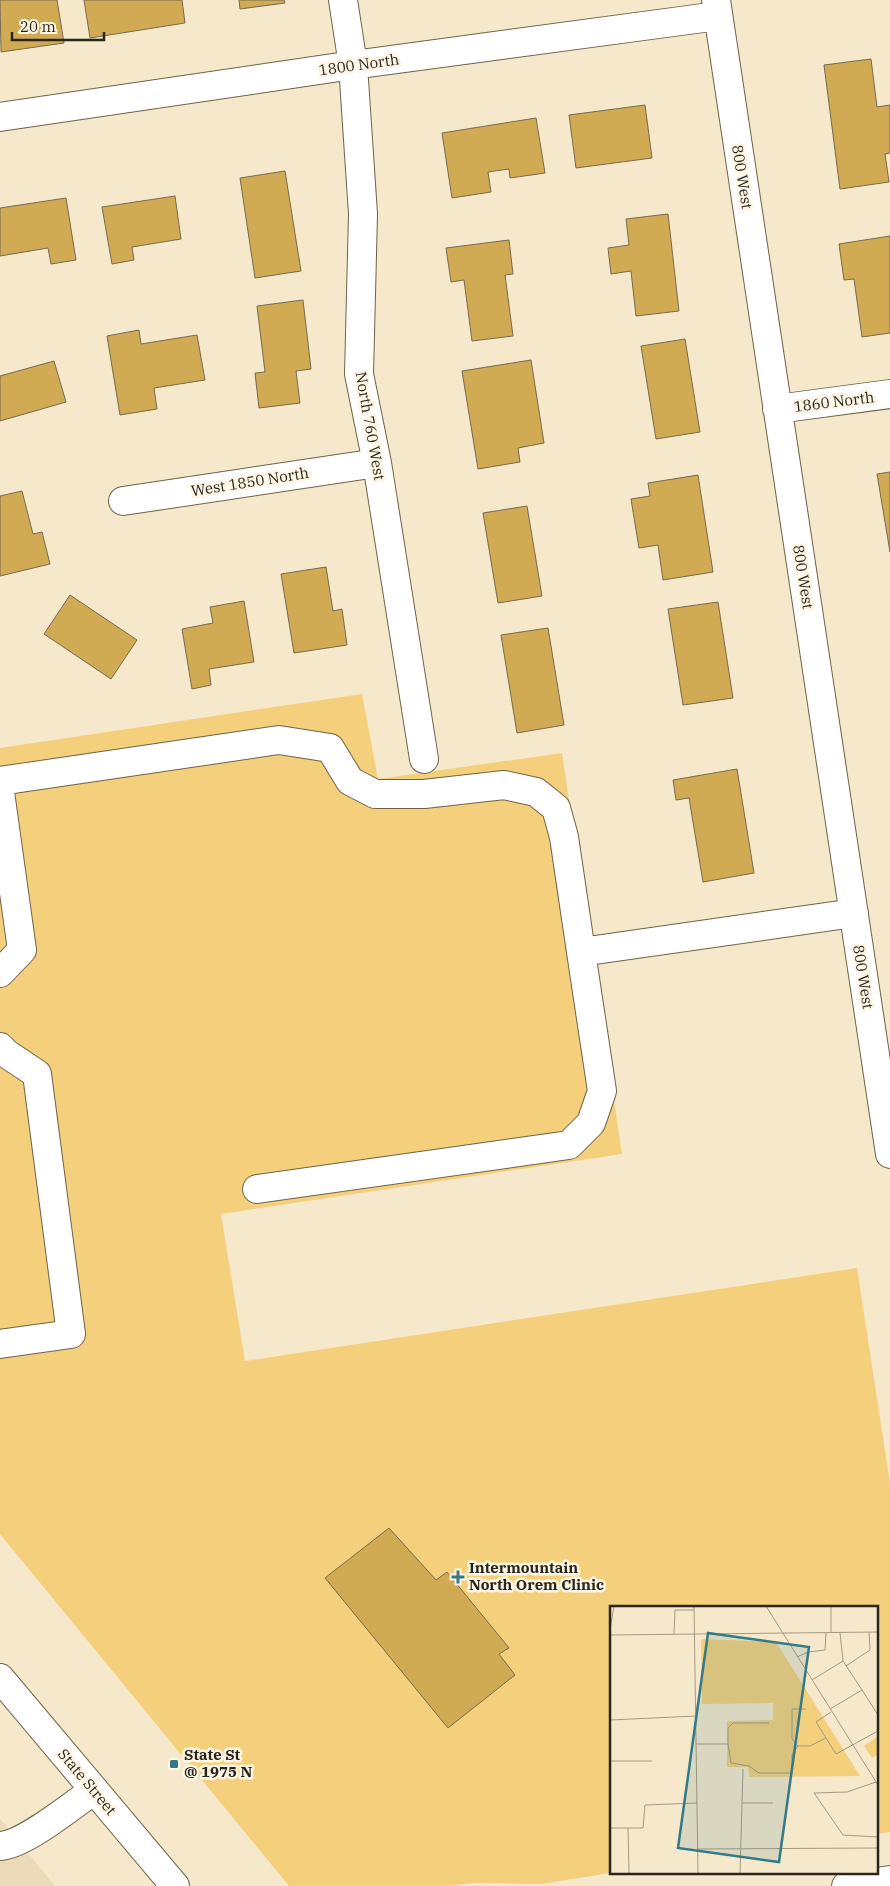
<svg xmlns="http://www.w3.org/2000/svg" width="890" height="1886" viewBox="0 0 890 1886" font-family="'IBM Plex Serif',serif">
  <rect width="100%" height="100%" fill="#f6e8cb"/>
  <!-- built -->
  <path fill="#ecdbb8" d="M 0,1819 L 55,1886 L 0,1886 Z"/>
  <!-- green -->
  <path fill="#f4d07d" d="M 362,694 L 378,779 L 562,753 L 622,1154 L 221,1214 L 245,1361 L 857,1268 L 890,1483 L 890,1832 L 876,1834 L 876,1607 L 611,1607 L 611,1872 L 617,1872 L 541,1884 L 473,1883 L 448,1886 L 289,1886 L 0,1534 L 0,748 Z"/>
  <!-- building -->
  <path fill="#d0ab54" stroke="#766a50" d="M 0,0 L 57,0 L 64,43 L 1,52 Z
    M 84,0 L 182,0 L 185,23 L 90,38 Z
    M 239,0 L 284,0 L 285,3 L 240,9 Z
    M 871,59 L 877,107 L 890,105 L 890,153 L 885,154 L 889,182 L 840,189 L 824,65 Z
    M 645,105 L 652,158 L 576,168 L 569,115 Z
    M 536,118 L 545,173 L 510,178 L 509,169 L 488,172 L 491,192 L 452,198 L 442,133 Z
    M 285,171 L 301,271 L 255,278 L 240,178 Z
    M 175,196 L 181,239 L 132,247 L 134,260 L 112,264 L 102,207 Z
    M 66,198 L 76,260 L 51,264 L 48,248 L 0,256 L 0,208 Z
    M 668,214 L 679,311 L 636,316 L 631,271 L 611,274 L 608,248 L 629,245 L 626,219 Z
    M 890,236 L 890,333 L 862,337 L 854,279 L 844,280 L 839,244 Z
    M 509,240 L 513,274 L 505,275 L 513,336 L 472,341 L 464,280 L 451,282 L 446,248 Z
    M 303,300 L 311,369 L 296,371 L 300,403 L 259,408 L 255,373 L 265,372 L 257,306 Z
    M 139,330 L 141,344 L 197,335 L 205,380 L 154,388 L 157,409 L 120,415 L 107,336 Z
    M 685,339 L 700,432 L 656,439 L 641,346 Z
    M 531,360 L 544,443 L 518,448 L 520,462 L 478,469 L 462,371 Z
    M 54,361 L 66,402 L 0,421 L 0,376 Z
    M 890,472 L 890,552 L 877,474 Z
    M 698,475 L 713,572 L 663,580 L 658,545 L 639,548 L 631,499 L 650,496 L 648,483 Z
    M 22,491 L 33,534 L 42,532 L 50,564 L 0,576 L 0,496 Z
    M 527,506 L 542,596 L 498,603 L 483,513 Z
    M 326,567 L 333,611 L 342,609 L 347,645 L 294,653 L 281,574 Z
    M 70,595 L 137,640 L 111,679 L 44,634 Z
    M 244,601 L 254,662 L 209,669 L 211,685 L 192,689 L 182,629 L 213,623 L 210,607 Z
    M 718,602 L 733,698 L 683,705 L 668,609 Z
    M 548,628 L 564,725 L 517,733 L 501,635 Z
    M 737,769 L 754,873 L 703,882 L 689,798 L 676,800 L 673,780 Z
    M 389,1528 L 436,1580 L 447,1572 L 509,1648 L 499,1654 L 515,1675 L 448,1728 L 325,1578 Z"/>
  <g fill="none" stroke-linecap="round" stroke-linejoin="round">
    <!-- minor casing -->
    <g stroke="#6e6349" stroke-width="30">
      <path id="minor" d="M 343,0 L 353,65 L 363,214 L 359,374 L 377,463 L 424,759
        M 716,0 L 890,1154
        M 0,117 L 353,65 L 718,16
        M 777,409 L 890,394
        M 123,501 L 377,463
        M 0,781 L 279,740 L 330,748 L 350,781 L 375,794 L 424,794 L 504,785 L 536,792 L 556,808 L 564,837 L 581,952 L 854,913
        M 0,792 L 22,950 L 0,973
        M 0,1047 L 7,1054 L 37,1074 L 71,1334 L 0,1344
        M 257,1189 L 569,1145 L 591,1123 L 602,1091 L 581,952
        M 0,1846 C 24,1845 73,1805 94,1790
        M 846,1886 L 890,1880"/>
    </g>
    <!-- major casing -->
    <g stroke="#6e6349" stroke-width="30">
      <path id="major" d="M 0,1678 L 175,1886"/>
    </g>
    <!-- minor -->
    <use href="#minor" stroke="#fff" stroke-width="28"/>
    <!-- major -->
    <use href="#major" stroke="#fff" stroke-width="28"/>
  </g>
  <!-- markers -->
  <g fill="#347a86" stroke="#fef6e5" stroke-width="2">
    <path d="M455.5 1569.5h5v5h5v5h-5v5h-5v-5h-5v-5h5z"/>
    <rect x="169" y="1759" width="10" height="10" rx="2.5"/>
  </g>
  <g text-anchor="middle" stroke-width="5" stroke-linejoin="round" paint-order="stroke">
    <!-- street labels -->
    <g font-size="15" fill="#2a251a" stroke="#fef6e5">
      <text transform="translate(359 65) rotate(-8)" y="5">1800 North</text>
      <text transform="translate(742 177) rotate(81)" y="5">800 West</text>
      <text transform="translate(834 402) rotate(-7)" y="5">1860 North</text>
      <text transform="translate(370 426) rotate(80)" y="5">North 760 West</text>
      <text transform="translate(250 482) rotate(-9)" y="5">West 1850 North</text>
      <text transform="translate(803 577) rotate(81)" y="5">800 West</text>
      <text transform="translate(863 977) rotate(81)" y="5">800 West</text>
      <text transform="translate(87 1782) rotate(50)" y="5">State Street</text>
    </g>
    <!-- poi labels -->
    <g font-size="15" font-weight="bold" fill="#2a251a" stroke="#fef6e5" text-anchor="start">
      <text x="469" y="1573">Intermountain<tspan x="469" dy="17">North Orem Clinic</tspan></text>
      <text x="184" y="1760">State St<tspan x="184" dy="17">@ 1975 N</tspan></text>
    </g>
  </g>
  <!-- overview -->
  <g transform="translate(610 1606)">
    <rect width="268" height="268" fill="#f6e8cb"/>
    <path d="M 91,33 L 166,36 L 250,170 L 139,171 L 138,161 L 117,161 L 117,115 L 163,114 L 163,97 L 92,98 ZM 267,131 L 267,149 L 262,152 L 254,140 Z" fill="#f4d07d"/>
    <path fill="none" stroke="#a49a84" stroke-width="1" d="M 84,0 L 88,267M 156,0 L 268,179M 0,23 L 4,0M 221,27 L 221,0M 64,28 L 65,4 L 84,4M 0,29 L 268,26M 187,51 L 198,46 L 215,44 L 216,27M 236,60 L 260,44 L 259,26M 202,74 L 233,55 L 230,27M 252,84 L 268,109M 196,103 L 182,103 L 182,133 L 188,140 L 200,140 L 216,132M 220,103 L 252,84 L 233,55M 221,106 L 206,116 L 226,148 L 268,125M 0,114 L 86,110M 86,138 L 118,138 L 121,157 L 139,160 L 149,167 L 182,167 L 182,148 L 188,140M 118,138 L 118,122 L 123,117 L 159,117M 0,155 L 42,155M 204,187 L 233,229 L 268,231M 204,187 L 237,186 L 266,176M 133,197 L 163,197M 0,222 L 33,222 L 35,199 L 87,197M 18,222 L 19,267M 87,243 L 268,242M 130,267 L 133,163"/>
    <path fill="#347a86" fill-opacity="0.15" stroke="#347a86" stroke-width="2.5" d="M 98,27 L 199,41 L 169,256 L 68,242 Z"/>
    <rect width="268" height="268" fill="none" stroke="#2a251a" stroke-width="2.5"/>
  </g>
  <!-- scale -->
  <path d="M12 32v8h92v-8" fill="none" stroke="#2a251a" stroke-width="2.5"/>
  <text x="20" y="32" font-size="15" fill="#2a251a" stroke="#fef6e5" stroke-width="4" paint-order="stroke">20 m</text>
</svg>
